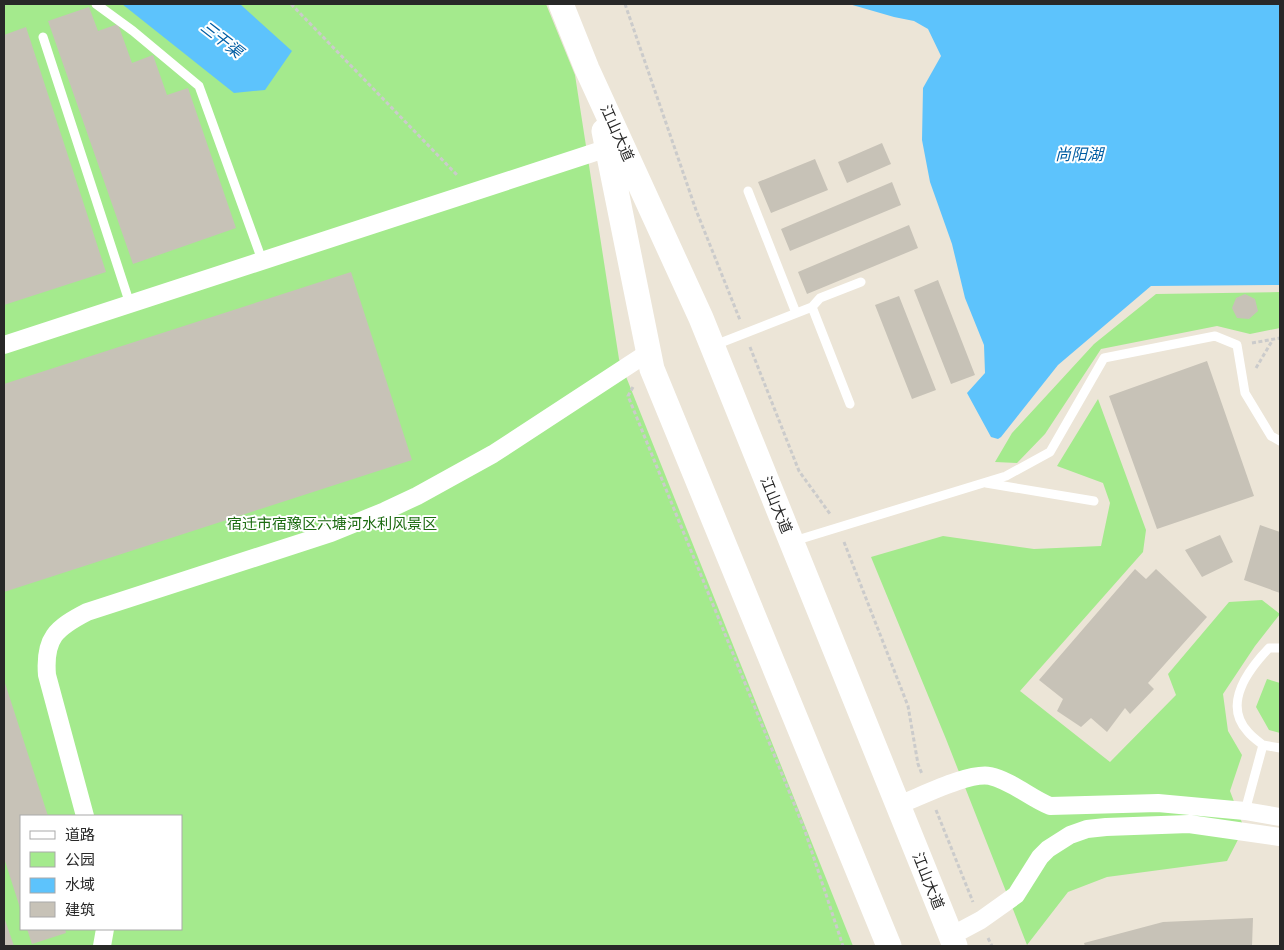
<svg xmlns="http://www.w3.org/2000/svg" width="1284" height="950" viewBox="0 0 1284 950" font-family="Mulish,'Noto Sans SC',sans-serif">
  <rect width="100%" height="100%" fill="#ece5d7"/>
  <!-- green -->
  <path fill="#a4ea8d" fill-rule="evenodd" d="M 4,4 L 546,4 L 575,75 L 619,359 L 853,946 L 4,946 ZM 21,816 L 181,816 L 181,929 L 21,929 Z
    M 1280,292 L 1280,328 L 1250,334 L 1217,326 L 1101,349 L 1045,434 L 1017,463 L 995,462 L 1012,433 L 1094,344 L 1156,294 Z
    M 1098,399 L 1146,530 L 1143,552 L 1020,691 L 1110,762 L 1176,695 L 1168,674 L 1229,602 L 1262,600 L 1280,614 L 1255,646 L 1223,694 L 1228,731 L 1242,755 L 1230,791 L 1244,828 L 1227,861 L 1107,877 L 1068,892 L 1027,945 L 946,739 L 871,557 L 943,536 L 1034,549 L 1101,546 L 1110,503 L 1103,483 L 1057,466 Z
    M 1267,679 L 1280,683 L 1280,733 L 1269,730 L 1256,707 Z"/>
  <!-- water -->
  <path fill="#5dc3fc" d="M 122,4 L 240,4 L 292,51 L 265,90 L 234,93 Z
    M 849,4 L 1280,4 L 1280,285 L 1151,286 L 1058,365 L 1001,437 L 998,439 L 991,437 L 967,393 L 985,373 L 984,345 L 965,298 L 952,244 L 930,182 L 922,140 L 923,88 L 941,56 L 928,29 L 914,21 L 894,17 Z"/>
  <!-- building -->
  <path fill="#c7c2b7" d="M 89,7 L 98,31 L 118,24 L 132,63 L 153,55 L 167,95 L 188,88 L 236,228 L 133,264 L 48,21 Z
    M 26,27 L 106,272 L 4,305 L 4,35 Z
    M 882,143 L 891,164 L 847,183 L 838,162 Z
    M 815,159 L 828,190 L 771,213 L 758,182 Z
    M 892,182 L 901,205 L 790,251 L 781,229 Z
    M 909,225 L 918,248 L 807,294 L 798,272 Z
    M 351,272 L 412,460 L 4,592 L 4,384 Z
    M 938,280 L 975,375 L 951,384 L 914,290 Z
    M 1245,294 L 1255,299 L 1258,311 L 1249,319 L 1237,318 L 1232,308 L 1236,298 Z
    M 899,296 L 936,390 L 912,399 L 875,305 Z
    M 1207,361 L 1254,496 L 1157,529 L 1109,396 Z
    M 1260,525 L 1280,532 L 1280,593 L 1244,580 Z
    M 1220,535 L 1233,562 L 1202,577 L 1185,550 Z
    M 1135,569 L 1146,579 L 1156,569 L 1207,617 L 1148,683 L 1154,689 L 1130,714 L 1125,708 L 1107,732 L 1091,718 L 1081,727 L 1057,711 L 1063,699 L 1039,680 Z
    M 4,680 L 48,816 L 21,816 L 21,911 L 4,858 Z
    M 4,917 L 14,946 L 4,946 Z
    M 1253,918 L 1252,946 L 1085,946 L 1084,943 L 1163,922 Z
    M 27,929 L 65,929 L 66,933 L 32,944 Z"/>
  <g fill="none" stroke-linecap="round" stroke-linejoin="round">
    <!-- path -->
    <path stroke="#cbcbcb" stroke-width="3" stroke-dasharray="4 2.5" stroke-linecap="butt" d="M 291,4 L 458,176
      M 625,4 L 696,210 L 740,320
      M 1252,343 L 1280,338
      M 750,347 L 799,471 L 830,514
      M 1256,368 L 1272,341
      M 633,387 L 628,396 L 804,828 L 843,946
      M 844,542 L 908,706 L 918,764 L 922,774
      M 936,810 L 973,902
      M 988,938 L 992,946"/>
    <!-- lane -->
    <path stroke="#fff" stroke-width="9" d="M 96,4 L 133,31 L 199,86 L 262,260
      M 43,37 L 130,304
      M 748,191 L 796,313
      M 812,307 L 820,298 L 861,282
      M 715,345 L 812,307 L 850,404
      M 986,483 L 1094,501
      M 794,541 L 1006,476 L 1050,452 L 1104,358 L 1215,336 L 1237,345 L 1245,393 L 1271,436 L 1280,441
      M 1263,745 L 1280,748
      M 1245,811 L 1263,745 C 1258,741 1252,737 1248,732 C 1222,704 1248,670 1269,648 L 1280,648"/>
    <!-- street -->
    <path stroke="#fff" stroke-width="18" d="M 4,345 L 608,148
      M 898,805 C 920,797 968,772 990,776 C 1012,781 1030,798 1050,806 L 1158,803 L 1245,811 L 1280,817
      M 85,816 L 47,675 C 44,638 56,628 87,612 L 331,533 L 385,511 L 417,496 L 493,454 L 649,352
      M 951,936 L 981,920 L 1016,895 L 1040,857 L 1048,849 L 1070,835 L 1087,829 L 1106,827 L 1189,824 L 1280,837
      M 102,946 L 105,929"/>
    <!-- secondary -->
    <path stroke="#fff" stroke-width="25" d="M 561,4 L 587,69 L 701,318 L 955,946
      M 604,131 L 652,369 L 889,946"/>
  </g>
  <g text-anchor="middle" stroke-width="4" stroke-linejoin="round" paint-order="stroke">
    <!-- street labels -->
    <g font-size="15" fill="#282828" stroke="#fff">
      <text transform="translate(617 133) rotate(66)" y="5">江山大道</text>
      <text transform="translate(776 505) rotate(68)" y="5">江山大道</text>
      <text transform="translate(928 881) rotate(68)" y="5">江山大道</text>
    </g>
    <!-- park labels -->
    <g font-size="15" fill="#1c6b11" stroke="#fff">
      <text x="332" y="529">宿迁市宿豫区六塘河水利风景区</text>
    </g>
    <!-- water labels -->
    <g font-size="16" font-style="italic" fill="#005da3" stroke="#fff">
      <text transform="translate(222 39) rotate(38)" y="6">三干渠</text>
      <text x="1079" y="160">尚阳湖</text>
    </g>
  </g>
  <!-- border -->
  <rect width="1284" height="950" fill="none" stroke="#282828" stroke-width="10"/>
  <!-- legend -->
  <rect x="20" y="815" width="162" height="115" fill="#ffffff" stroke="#a9a9a9"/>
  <rect x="30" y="831" width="25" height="8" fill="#ffffff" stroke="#a9a9a9"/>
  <text x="65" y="840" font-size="15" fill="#282828">道路</text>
  <rect x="30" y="852" width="25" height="15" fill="#a4ea8d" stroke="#a9a9a9"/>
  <text x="65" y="865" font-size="15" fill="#282828">公园</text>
  <rect x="30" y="878" width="25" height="15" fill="#5dc3fc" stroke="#a9a9a9"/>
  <text x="65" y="890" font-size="15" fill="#282828">水域</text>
  <rect x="30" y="902" width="25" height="15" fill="#c7c2b7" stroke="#a9a9a9"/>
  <text x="65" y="915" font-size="15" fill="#282828">建筑</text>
</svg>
